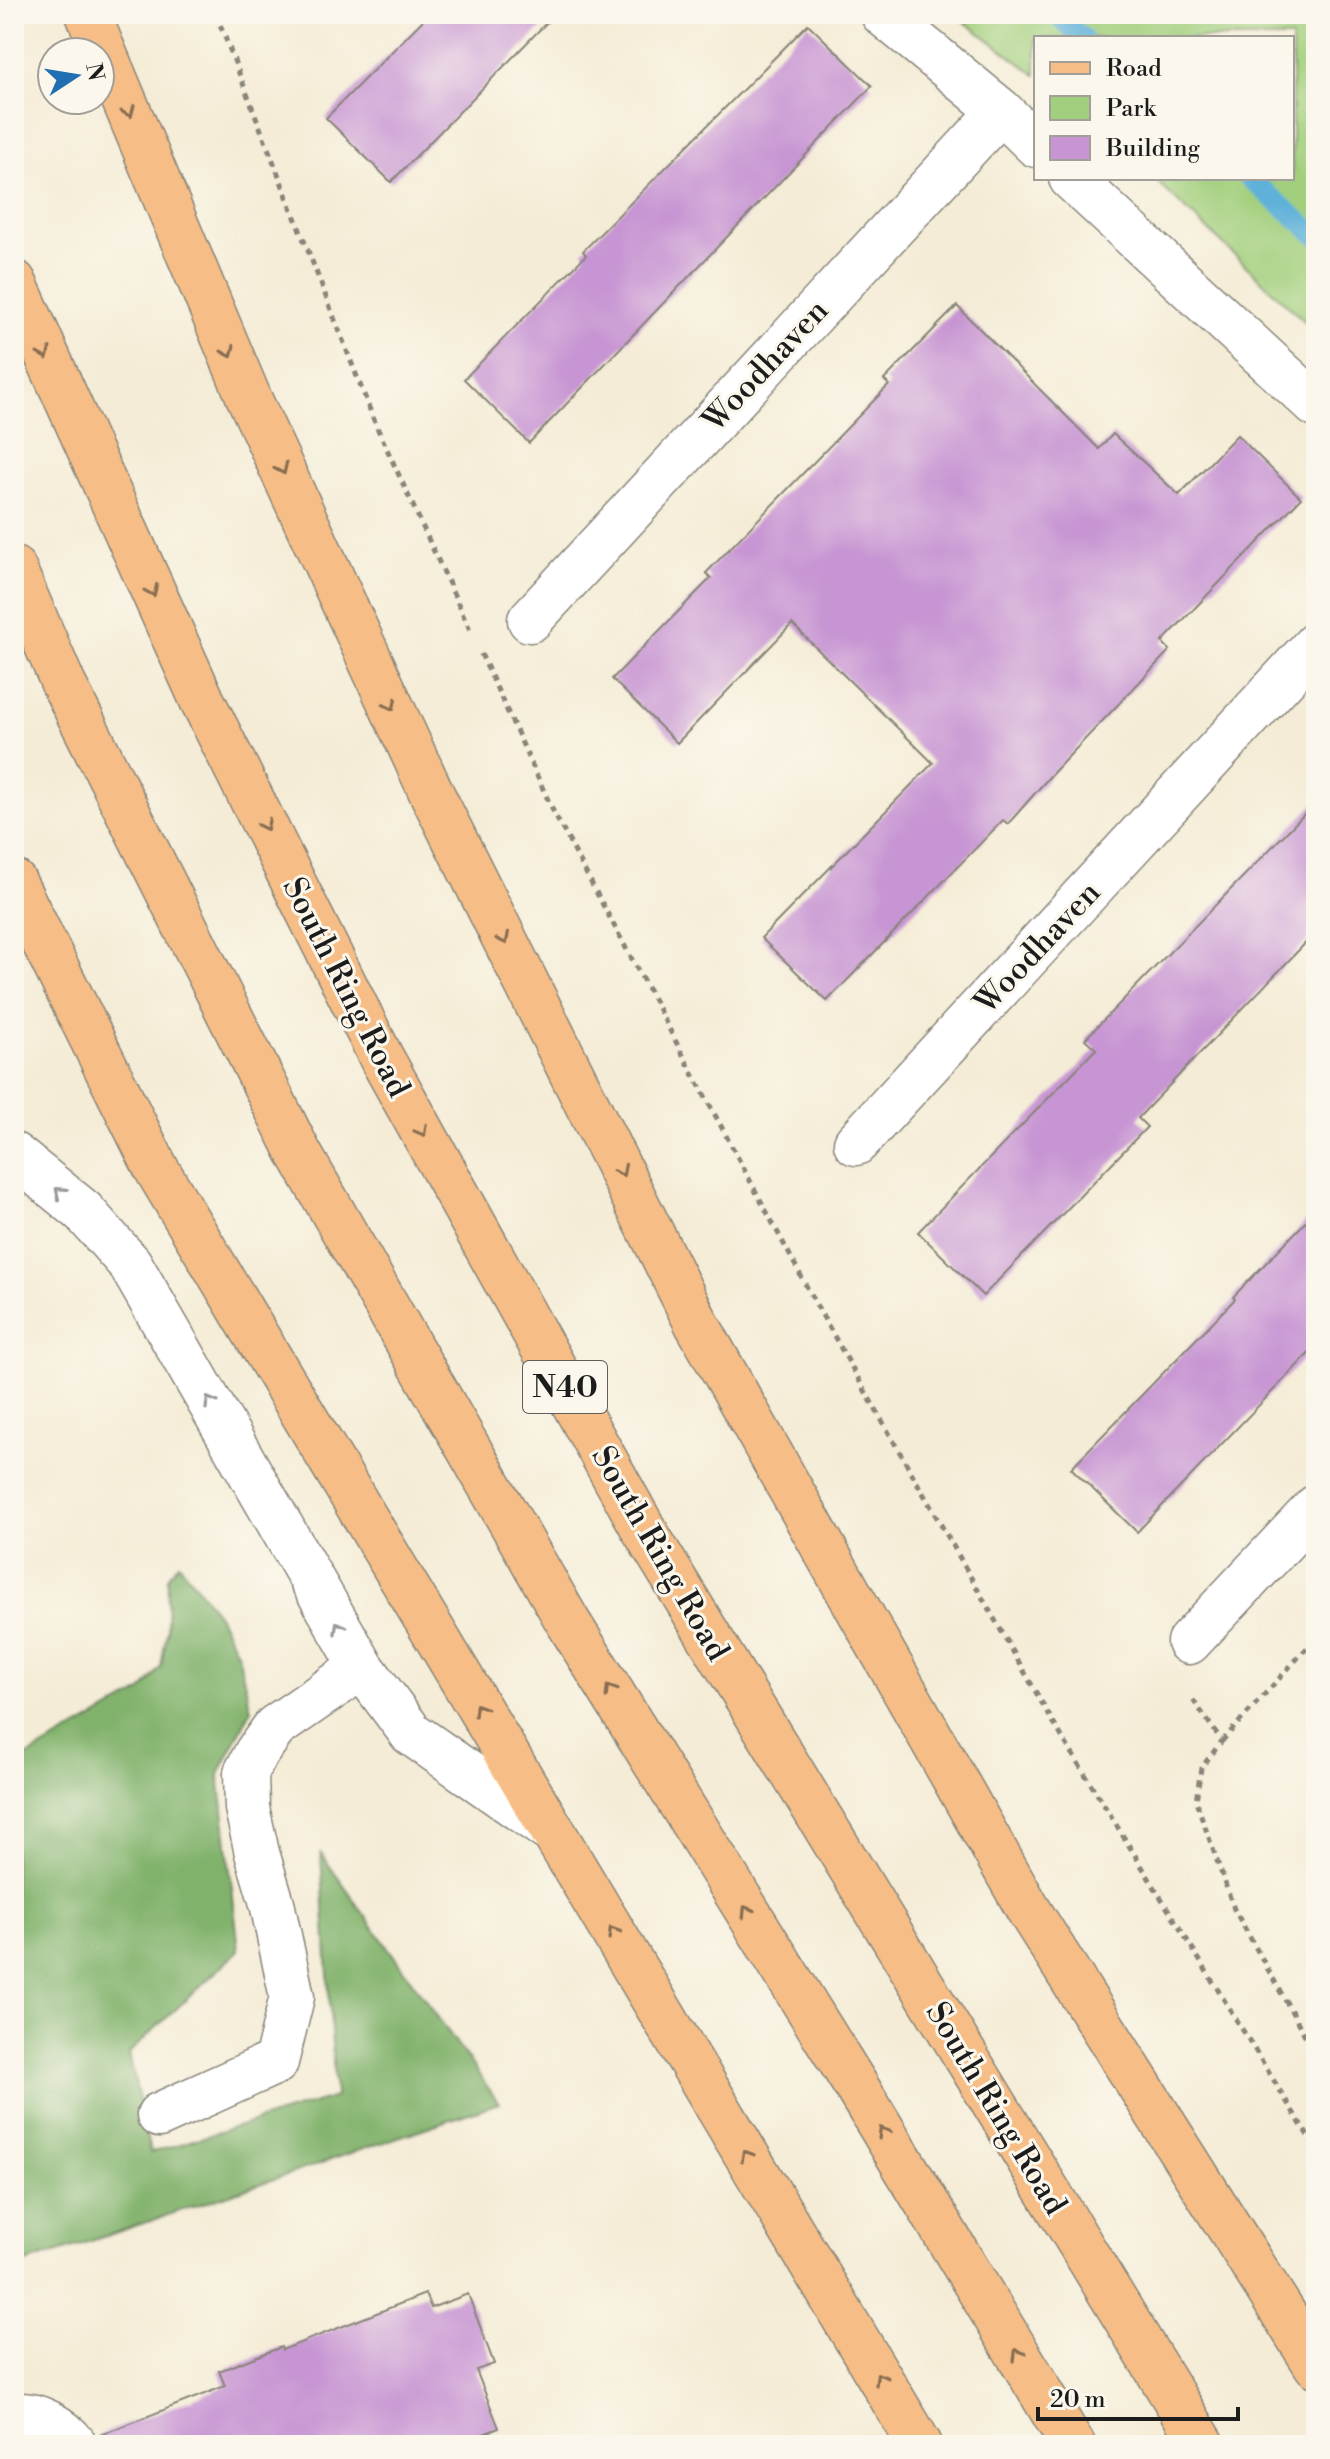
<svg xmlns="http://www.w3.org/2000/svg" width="1330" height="2459" viewBox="0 0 1330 2459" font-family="'Libre Bodoni',serif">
  <rect width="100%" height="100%" fill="#fbf7ec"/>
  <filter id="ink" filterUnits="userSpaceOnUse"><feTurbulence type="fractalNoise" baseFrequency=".0125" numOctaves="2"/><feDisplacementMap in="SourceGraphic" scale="16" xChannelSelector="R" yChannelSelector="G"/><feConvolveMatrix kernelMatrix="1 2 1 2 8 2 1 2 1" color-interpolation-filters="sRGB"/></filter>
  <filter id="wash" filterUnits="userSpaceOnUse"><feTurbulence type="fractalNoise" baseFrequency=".006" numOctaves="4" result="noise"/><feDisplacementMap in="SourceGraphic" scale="32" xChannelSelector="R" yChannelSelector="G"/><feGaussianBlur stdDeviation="1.8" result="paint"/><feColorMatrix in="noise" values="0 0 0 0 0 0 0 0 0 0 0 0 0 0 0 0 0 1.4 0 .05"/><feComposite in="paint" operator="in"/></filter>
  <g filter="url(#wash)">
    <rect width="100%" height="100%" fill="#f4ecd6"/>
    <!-- green -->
    <path fill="#a2cf7d" stroke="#5f764c" stroke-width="2" d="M 954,14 L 1316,14 L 1316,332 L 1153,178 L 1292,178 L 1292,38 L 1036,38 L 1036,75 Z"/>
    <!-- forest -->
    <path fill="#81b26c" stroke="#4e6744" stroke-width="2" d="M 179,1563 L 218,1615 L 238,1654 L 251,1710 L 219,1774 L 239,1950 L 129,2053 L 150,2153 L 335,2097 L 321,1854 L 499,2103 L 14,2267 L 14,1764 L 142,1691 L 161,1667 L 167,1631 L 168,1577 Z"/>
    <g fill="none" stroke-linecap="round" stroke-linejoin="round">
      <!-- stream -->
      <path stroke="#5eb1d9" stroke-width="20" d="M 1055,14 L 1083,38
        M 1249,178 L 1316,235"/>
    </g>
    <g id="blocks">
      <!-- building -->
      <path fill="#c795d3" d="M 429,14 L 555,14 L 391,182 L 326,118 Z
        M 808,24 L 872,86 L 529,443 L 464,379 L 586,255 L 583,251 Z
        M 957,306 L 1099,449 L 1113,434 L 1179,495 L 1237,435 L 1301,498 L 1162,642 L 1170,650 L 1050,776 L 1008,824 L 1003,820 L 827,1001 L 761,938 L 933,763 L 792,624 L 677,743 L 612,679 L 711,578 L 706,573 L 889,385 L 884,380 Z
        M 1316,802 L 1316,932 L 1138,1118 L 1147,1127 L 983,1296 L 918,1232 L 1096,1049 L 1085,1039 Z
        M 1316,1211 L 1316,1346 L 1137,1532 L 1071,1468 L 1235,1299 L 1233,1297 Z
        M 425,2294 L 431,2308 L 468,2294 L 494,2364 L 476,2370 L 499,2428 L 455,2445 L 99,2445 L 97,2436 L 225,2386 L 219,2371 L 281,2347 L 282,2350 Z"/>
    </g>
  </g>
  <g filter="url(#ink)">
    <use href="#blocks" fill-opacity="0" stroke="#888479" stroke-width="2"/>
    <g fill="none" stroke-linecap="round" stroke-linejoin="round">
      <!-- minor casing -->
      <g stroke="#888479" stroke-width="47">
        <path id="minor" d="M 883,14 L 1001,111 L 1036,145
          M 1071,178 L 1316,405
          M 530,620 L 1001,111
          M 856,1143 L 1316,644
          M 14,1155 L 83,1211 L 130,1264 L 362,1667 L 411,1733 L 554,1833
          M 1189,1642 L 1316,1507
          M 159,2115 L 276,2062 L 292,1997 L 272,1903 L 257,1853 L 247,1808 L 246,1773 L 257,1752 L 275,1727 L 362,1667
          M 14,2415 C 37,2413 62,2427 75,2445"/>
      </g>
      <!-- major casing -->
      <g stroke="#888479" stroke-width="47">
        <path id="major" d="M 88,14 L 249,398 L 431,792 L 697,1324 L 1028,1909 L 1316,2365
          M 14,882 L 156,1168 L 920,2445"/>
      </g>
      <!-- highway casing -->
      <g stroke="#888479" stroke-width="47">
        <path id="highway" d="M 14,282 L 202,700 L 382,1059 L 643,1528 L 1203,2445
          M 14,569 L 63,683 L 299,1153 L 568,1622 L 856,2086 L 1073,2445"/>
      </g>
      <!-- path -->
      <path stroke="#888479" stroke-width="5" stroke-dasharray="6 6" stroke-linecap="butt" d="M 216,14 L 375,423 L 472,634
        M 481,654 L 555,815 L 817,1306 L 1054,1724 L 1316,2149
        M 1193,1700 L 1222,1741 L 1201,1768 L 1196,1801 L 1234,1909 L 1316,2055
        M 1222,1741 L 1316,1638"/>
      <!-- minor -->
      <use href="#minor" stroke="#fff" stroke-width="44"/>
      <!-- major -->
      <use href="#major" stroke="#f6be86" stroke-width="44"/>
      <!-- highway -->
      <use href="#highway" stroke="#f6be86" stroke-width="44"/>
    </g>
    <!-- one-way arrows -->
    <defs><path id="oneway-chevron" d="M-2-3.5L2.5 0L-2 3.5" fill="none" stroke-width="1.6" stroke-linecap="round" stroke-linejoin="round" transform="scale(2)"/></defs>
    <g stroke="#896d51">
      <use href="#oneway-chevron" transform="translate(129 112) rotate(67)"/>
      <use href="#oneway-chevron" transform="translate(229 352) rotate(67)"/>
      <use href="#oneway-chevron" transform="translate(45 354) rotate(67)"/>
      <use href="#oneway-chevron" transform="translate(282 469) rotate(65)"/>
      <use href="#oneway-chevron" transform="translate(152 591) rotate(66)"/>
      <use href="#oneway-chevron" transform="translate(391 705) rotate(65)"/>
      <use href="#oneway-chevron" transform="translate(265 825) rotate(63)"/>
      <use href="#oneway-chevron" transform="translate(504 939) rotate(63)"/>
      <use href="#oneway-chevron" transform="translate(422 1131) rotate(61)"/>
      <use href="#oneway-chevron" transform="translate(621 1171) rotate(63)"/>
      <use href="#oneway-chevron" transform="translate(610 1690) rotate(-122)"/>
      <use href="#oneway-chevron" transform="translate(479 1709) rotate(-121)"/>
      <use href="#oneway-chevron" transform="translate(747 1911) rotate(-122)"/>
      <use href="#oneway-chevron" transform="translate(613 1932) rotate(-121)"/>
      <use href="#oneway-chevron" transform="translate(883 2132) rotate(-121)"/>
      <use href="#oneway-chevron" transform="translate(746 2155) rotate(-121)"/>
      <use href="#oneway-chevron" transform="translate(1018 2354) rotate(-121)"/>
      <use href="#oneway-chevron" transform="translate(880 2378) rotate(-121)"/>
    </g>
    <g stroke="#999">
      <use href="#oneway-chevron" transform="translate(60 1192) rotate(-139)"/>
      <use href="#oneway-chevron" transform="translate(210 1402) rotate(-120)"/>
      <use href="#oneway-chevron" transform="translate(339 1627) rotate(-120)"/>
    </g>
  </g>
  <g text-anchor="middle" stroke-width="6" stroke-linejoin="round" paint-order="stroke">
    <!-- shield labels -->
    <rect fill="#fbf7ec" stroke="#5f5e5a" stroke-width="2" x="523" y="1361" width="84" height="52" rx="6"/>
    <g font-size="30" font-weight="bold" fill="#1c1c1c">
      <text x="565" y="1397">N40</text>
    </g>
    <!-- street labels -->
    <g font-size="32" fill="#1c1c1c" stroke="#fbf7ec">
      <text transform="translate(765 365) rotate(-47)" y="11">Woodhaven</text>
      <text transform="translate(1037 947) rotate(-47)" y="11">Woodhaven</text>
      <text transform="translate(347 987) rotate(63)" y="11">South Ring Road</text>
      <text transform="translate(661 1553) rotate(60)" y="11">South Ring Road</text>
      <text transform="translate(997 2108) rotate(59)" y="11">South Ring Road</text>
    </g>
  </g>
  <!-- margin -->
  <rect width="1330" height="2459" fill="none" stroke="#fbf7ec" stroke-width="48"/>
  <!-- legend -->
  <rect x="1034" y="36" width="260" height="144" fill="#fbf7ec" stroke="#a29f99" stroke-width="2"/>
  <rect x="1050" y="62" width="40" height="12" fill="#f6be86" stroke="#a29f99" stroke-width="2"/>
  <text x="1106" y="76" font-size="24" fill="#1c1c1c">Road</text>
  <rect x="1050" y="96" width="40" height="24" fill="#a2cf7d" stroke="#a29f99" stroke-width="2"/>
  <text x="1106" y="116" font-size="24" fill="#1c1c1c">Park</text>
  <rect x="1050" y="136" width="40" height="24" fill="#c795d3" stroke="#a29f99" stroke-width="2"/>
  <text x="1106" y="156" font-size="24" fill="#1c1c1c">Building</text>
  <!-- north arrow -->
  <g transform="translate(76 76) rotate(78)"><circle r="38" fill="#fbf7ec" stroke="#a29f99" stroke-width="2"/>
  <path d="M0-6L14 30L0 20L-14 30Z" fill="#1f6fb2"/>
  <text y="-12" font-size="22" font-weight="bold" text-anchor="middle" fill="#1c1c1c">N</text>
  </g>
  <!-- scale -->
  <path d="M1038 2407v12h200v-12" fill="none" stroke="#1c1c1c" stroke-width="4"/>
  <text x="1050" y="2407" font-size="24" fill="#1c1c1c" stroke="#fbf7ec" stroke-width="6" paint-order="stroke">20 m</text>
</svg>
